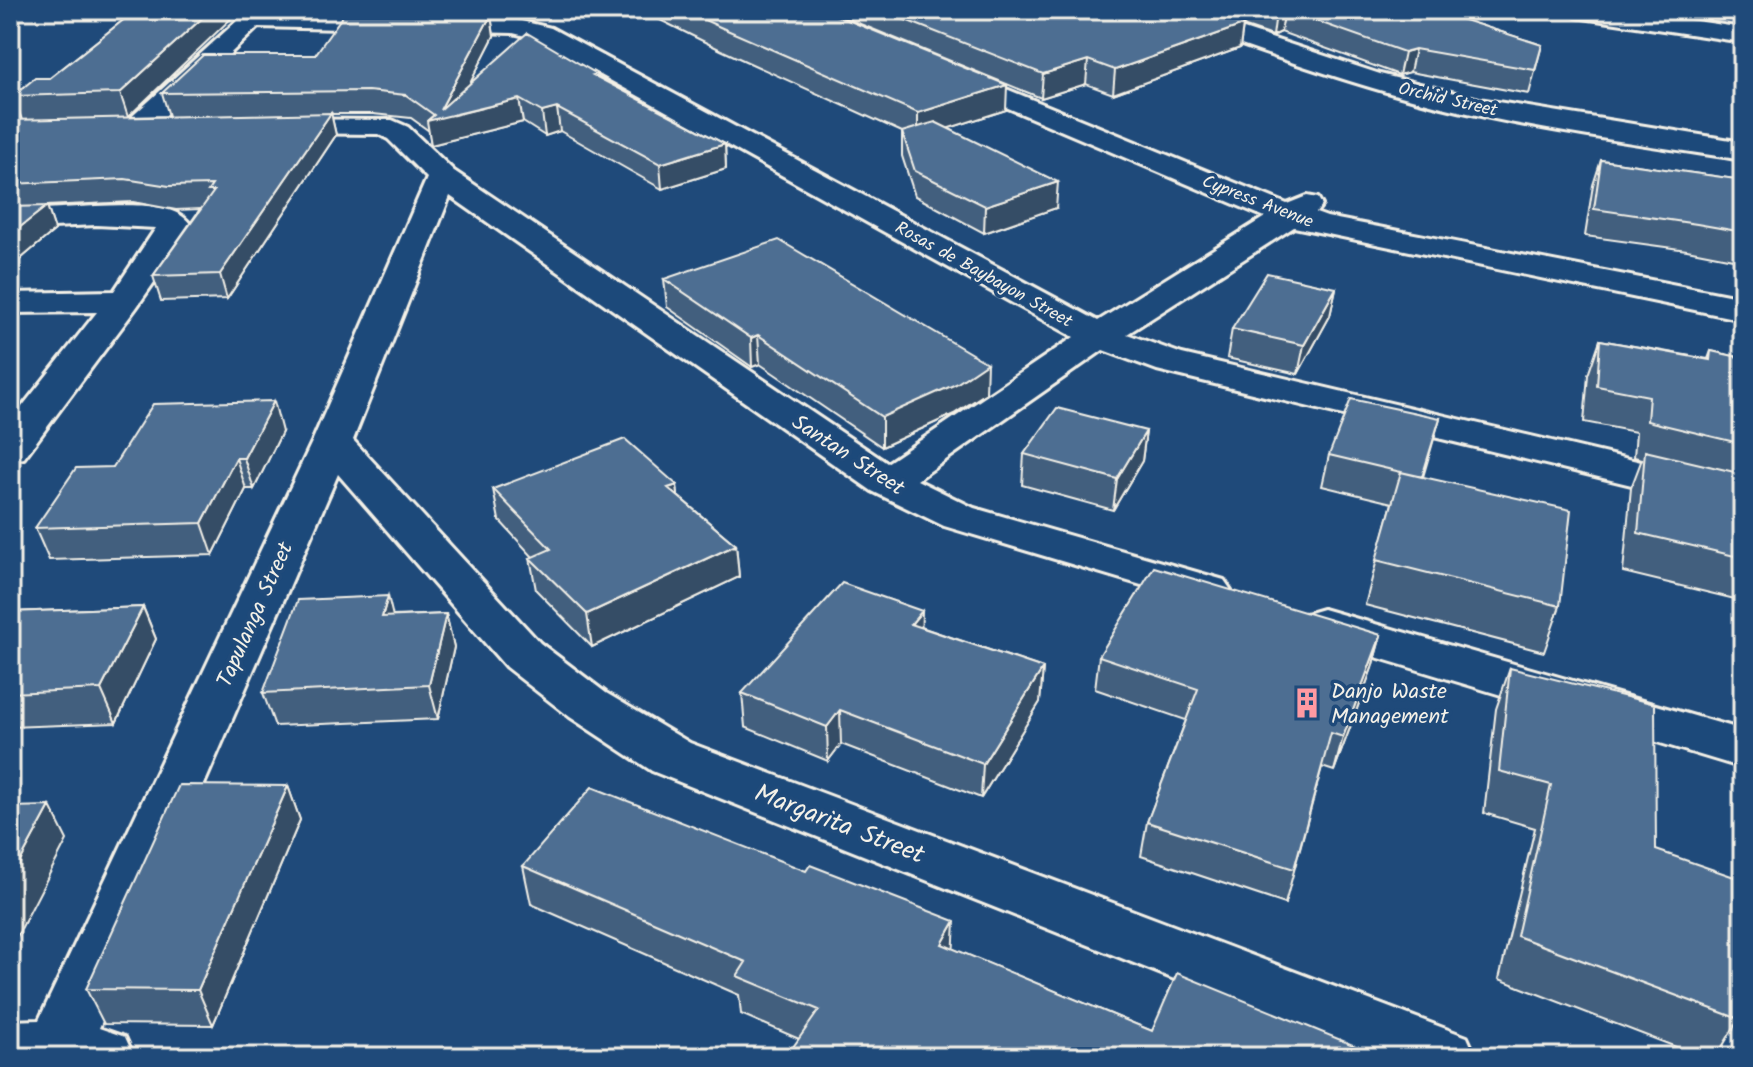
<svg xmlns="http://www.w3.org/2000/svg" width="1753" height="1067" viewBox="0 0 1753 1067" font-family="Kalam,sans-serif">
  <rect width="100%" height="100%" fill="#1f4a7a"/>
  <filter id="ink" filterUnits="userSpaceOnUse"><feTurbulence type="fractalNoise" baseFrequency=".0125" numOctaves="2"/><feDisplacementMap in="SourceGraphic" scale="16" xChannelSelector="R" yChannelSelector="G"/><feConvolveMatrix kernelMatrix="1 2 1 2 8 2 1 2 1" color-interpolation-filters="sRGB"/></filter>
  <g filter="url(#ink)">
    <!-- green -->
    <path fill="#3a5f88" stroke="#97a8b8" stroke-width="2" d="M 1625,10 L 1743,10 L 1743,27 Z"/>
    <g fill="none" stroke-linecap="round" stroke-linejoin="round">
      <!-- minor casing -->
      <g stroke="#f4f1e8" stroke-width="6">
        <path id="minor" d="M 249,10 L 513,19 L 551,28 L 1098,321 L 1265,217 L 942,80 L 938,75 L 942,70 L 960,70 L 1287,204 L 1307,196 L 1318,198 L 1322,205 L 1316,213 L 1327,217 L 1743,298 L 1743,320 L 1294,227 L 1127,334 L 1182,354 L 1743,486 L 1743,512 L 1157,370 L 1103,350 L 917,480 L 974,508 L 1224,580 L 1231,590 L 1224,600 L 1208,605 L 944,526 L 872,491 L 450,196 L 353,440 L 540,643 L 606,693 L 690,743 L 1467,1037 L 1476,1057 L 1370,1057 L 652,771 L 570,717 L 506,667 L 338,474 L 99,1028 L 125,1037 L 134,1057 L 10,1057 L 10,1021 L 39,1020 L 312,442 L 427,178 L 388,139 L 378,134 L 274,133 L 264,131 L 260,125 L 264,119 L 392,120 L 408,127 L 454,171 L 887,463 L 1074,337 L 534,38 L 513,33 L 258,27 L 146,134 L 126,134 L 122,128 L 126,122 Z
          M 1151,10 L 1186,10 L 1380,74 L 1479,99 L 1743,142 L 1743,160 C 1641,144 1538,131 1438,106 C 1342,82 1248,47 1155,15 Z
          M 1564,10 L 1623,10 L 1743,28 L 1743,42 L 1576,17 Z
          M 96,206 C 122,206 173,200 190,224 L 183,241 L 136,308 L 24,458 L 10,461 L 10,422 L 97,312 L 10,313 L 10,293 L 114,291 L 156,228 L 96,225 L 10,229 L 10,211 Z
          M 1323,609 L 1743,730 L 1743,768 L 1306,636 L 1299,625 L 1306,614 Z"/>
      </g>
      <!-- minor -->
      <use href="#minor" fill="#1f4a7a" fill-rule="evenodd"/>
    </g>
    <!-- wall -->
    <path fill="#425f7e" stroke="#f4f1e8" stroke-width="2" d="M 136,10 L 128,117 L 169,116 L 162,93 L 315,55 L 428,13 L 365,10 L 464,10 L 465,14 L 491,15 L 494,36 L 469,84 L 598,78 L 725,144 L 726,169 L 662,189 L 560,131 L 545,136 L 523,122 L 431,145 L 429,131 L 411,118 L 373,114 L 331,114 L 336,135 L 227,299 L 161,301 L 153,276 L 200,209 L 176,210 L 133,202 L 47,206 L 55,230 L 10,268 L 10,120 L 22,120 L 13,96 L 50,78 Z
      M 640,10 L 823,10 L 1006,110 L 949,128 L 1056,208 L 984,233 L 915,196 L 902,156 L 902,132 L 721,50 Z
      M 826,10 L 1433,10 L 1542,45 L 1529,94 L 1410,72 L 1399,75 L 1281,32 L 1273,36 L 1243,26 L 1240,48 L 1113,94 L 1086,84 L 1041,98 Z
      M 1601,160 L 1743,180 L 1743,261 L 1687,250 L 1585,236 L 1593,185 Z
      M 664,279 L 986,393 L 954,414 L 882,447 L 760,364 L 752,367 L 667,307 Z
      M 1336,288 L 1330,316 L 1298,374 L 1227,358 L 1232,329 Z
      M 1600,340 L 1708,359 L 1711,351 L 1743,358 L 1743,601 L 1623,572 L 1631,488 L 1642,459 L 1634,457 L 1636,432 L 1584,422 L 1588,375 Z
      M 1440,418 L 1423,477 L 1560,606 L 1544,652 L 1365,605 L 1392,503 L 1322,486 L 1329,455 Z
      M 1146,431 L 1142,461 L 1113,510 L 1022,485 L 1024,454 Z
      M 282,432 L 254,489 L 246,489 L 213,555 L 49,560 L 35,528 L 113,467 Z
      M 677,485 L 678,496 L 736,545 L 739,577 L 592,647 L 536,590 L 530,558 L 533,557 L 499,520 L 493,489 Z
      M 143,607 L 156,639 L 116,723 L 10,727 L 10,612 Z
      M 446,614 L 454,647 L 438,719 L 275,726 L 263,693 L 393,616 Z
      M 921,627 L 1043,668 L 1040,702 L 981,798 L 841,744 L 828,761 L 745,727 L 742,693 Z
      M 1381,635 L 1372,668 L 1334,771 L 1322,767 L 1285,904 L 1141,856 L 1147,822 L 1186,720 L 1095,689 L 1099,656 Z
      M 1510,668 L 1656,850 L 1739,1019 L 1716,1057 L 1702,1057 L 1499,979 L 1535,828 L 1484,813 L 1496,709 Z
      M 288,786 L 300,820 L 213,1025 L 104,1024 L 86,989 Z
      M 523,866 L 953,949 L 1152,1031 L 1380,1056 L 799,1039 L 741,1014 L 739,995 L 531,904 Z"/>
    <!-- shaded-wall -->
    <path fill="#364d66" stroke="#f4f1e8" stroke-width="2" d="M 211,10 L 240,10 L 128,117 L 120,93 Z
      M 1285,10 L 1281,32 L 1273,36 L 1276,13 Z
      M 491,15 L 494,36 L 454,115 L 519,99 L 523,122 L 431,145 L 427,121 L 440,110 Z
      M 1243,25 L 1240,48 L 1113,94 L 1115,70 Z
      M 1415,49 L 1410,72 L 1399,75 L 1404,52 Z
      M 1088,60 L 1086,84 L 1041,98 L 1043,74 Z
      M 1007,85 L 1006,110 L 918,138 L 918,113 Z
      M 557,108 L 560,131 L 545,136 L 542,112 Z
      M 331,113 L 336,135 L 227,299 L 220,274 Z
      M 725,144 L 726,169 L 662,189 L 660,164 Z
      M 1058,182 L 1056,208 L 984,233 L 985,206 Z
      M 47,206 L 55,230 L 10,268 L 10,235 Z
      M 1336,288 L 1330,316 L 1298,374 L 1304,345 Z
      M 758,335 L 760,364 L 752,367 L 751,338 Z
      M 987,363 L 986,393 L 954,414 L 882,447 L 882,417 Z
      M 274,401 L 282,432 L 254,489 L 244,458 Z
      M 1146,431 L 1142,461 L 1113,510 L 1117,479 Z
      M 236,458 L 246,489 L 213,555 L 202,523 Z
      M 677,485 L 680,516 L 668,488 Z
      M 736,545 L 739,577 L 592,647 L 587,614 Z
      M 388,596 L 396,629 L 382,617 Z
      M 143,607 L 156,639 L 116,723 L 101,689 Z
      M 922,611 L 921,643 L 911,624 Z
      M 446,614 L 454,647 L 438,719 L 429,685 Z
      M 1381,635 L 1372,668 L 1334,771 L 1343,737 Z
      M 1043,668 L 1040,702 L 981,798 L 983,764 Z
      M 840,710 L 841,744 L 828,761 L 827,727 Z
      M 288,786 L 300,820 L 213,1025 L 198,990 Z
      M 50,806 L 67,840 L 10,950 L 10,880 Z
      M 955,921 L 953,959 L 942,944 Z"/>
    <!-- building -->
    <path fill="#4d6e92" stroke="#f4f1e8" stroke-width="2" d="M 136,10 L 211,10 L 120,93 L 13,96 L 35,78 L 50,78 Z
      M 683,10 L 823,10 L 1007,85 L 918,113 L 720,27 Z
      M 880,10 L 1199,10 L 1243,25 L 1115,70 L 1088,60 L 1043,74 Z
      M 1267,10 L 1433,10 L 1542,45 L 1535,70 L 1415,49 L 1404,52 L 1285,10 L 1276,13 Z
      M 346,11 L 491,15 L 440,110 L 527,33 L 597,74 L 593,75 L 725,144 L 660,164 L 557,108 L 542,112 L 519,99 L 427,121 L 434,115 L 406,95 L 368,91 L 162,93 L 203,55 L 315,55 Z
      M 331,113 L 220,274 L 153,276 L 214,191 L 208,191 L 212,185 L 169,186 L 125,179 L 10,184 L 10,167 L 14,164 L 10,164 L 10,120 Z
      M 935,122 L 1058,182 L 985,206 L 915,171 L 902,132 Z
      M 1601,160 L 1743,180 L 1743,232 L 1697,224 L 1594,209 Z
      M 47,206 L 10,235 L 10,207 Z
      M 779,240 L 987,363 L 956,384 L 882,417 L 758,335 L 751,338 L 664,279 Z
      M 1267,273 L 1336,288 L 1304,345 L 1232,329 Z
      M 1600,340 L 1710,360 L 1711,351 L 1743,358 L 1743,444 L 1647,421 L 1649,396 L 1597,386 Z
      M 1351,399 L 1440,418 L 1422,477 L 1329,455 Z
      M 274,401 L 244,458 L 236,458 L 202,523 L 35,528 L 76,468 L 113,467 L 153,404 Z
      M 1057,408 L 1146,431 L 1117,479 L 1024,454 Z
      M 625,439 L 677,485 L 668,488 L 736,545 L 587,614 L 530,558 L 551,549 L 493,489 Z
      M 1645,451 L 1743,474 L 1743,558 L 1638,533 Z
      M 1401,472 L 1571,510 L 1560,606 L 1376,560 Z
      M 1154,567 L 1381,635 L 1343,737 L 1331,733 L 1294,869 L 1147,822 L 1198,689 L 1099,656 Z
      M 842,583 L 922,611 L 911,624 L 1043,668 L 983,764 L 840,710 L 827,727 L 742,693 Z
      M 388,596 L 382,617 L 446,614 L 429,685 L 263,693 L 298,600 Z
      M 143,607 L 101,689 L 10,693 L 10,612 Z
      M 1510,668 L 1655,704 L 1656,850 L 1743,880 L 1743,970 L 1739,1019 L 1517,936 L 1551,785 L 1499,771 Z
      M 179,785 L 288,786 L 198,990 L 86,989 Z
      M 592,787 L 806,871 L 810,865 L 955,921 L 942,944 L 1152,1031 L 1177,973 L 1380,1056 L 1379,1057 L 786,1057 L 819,1010 L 737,976 L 746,962 L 523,866 Z
      M 50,806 L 10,880 L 10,807 Z"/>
  </g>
  <!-- icons -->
  <defs>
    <g id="building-bare" transform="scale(2.4)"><path d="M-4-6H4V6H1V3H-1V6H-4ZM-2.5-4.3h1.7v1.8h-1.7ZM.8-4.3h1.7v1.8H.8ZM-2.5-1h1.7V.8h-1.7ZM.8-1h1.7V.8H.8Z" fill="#ff9aa2" stroke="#1f4a7a" stroke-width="2.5" paint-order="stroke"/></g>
  </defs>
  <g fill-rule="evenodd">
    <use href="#building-bare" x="1307" y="703"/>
  </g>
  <g text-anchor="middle" stroke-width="7" stroke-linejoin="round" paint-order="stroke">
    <!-- far-street labels -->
    <g font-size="18" fill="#f4f1e8" stroke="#1f4a7a">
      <text transform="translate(1448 99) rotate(13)" y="6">Orchid Street</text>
      <text transform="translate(1258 201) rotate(21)" y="6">Cypress Avenue</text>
      <text transform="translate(984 274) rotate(29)" y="6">Rosas de Baybayon Street</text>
    </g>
    <!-- street labels -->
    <g font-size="22" fill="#f4f1e8" stroke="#1f4a7a">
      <text transform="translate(849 454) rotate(33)" y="8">Santan Street</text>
      <text transform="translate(254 614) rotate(-66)" y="8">Tapulanga Street</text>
    </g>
    <!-- poi labels -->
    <g font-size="22" fill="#f4f1e8" stroke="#1f4a7a" text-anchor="start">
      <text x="1331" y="698">Danjo Waste<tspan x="1331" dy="25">Management</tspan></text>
    </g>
    <!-- near-street labels -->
    <g font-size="26" fill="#f4f1e8" stroke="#1f4a7a">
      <text transform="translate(840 823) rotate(21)" y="9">Margarita Street</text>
    </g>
  </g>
  <!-- margin -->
  <rect width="1753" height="1067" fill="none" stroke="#1f4a7a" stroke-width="40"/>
  <rect x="20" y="20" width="1713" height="1027" fill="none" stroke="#f4f1e8" stroke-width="3" filter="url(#ink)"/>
</svg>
